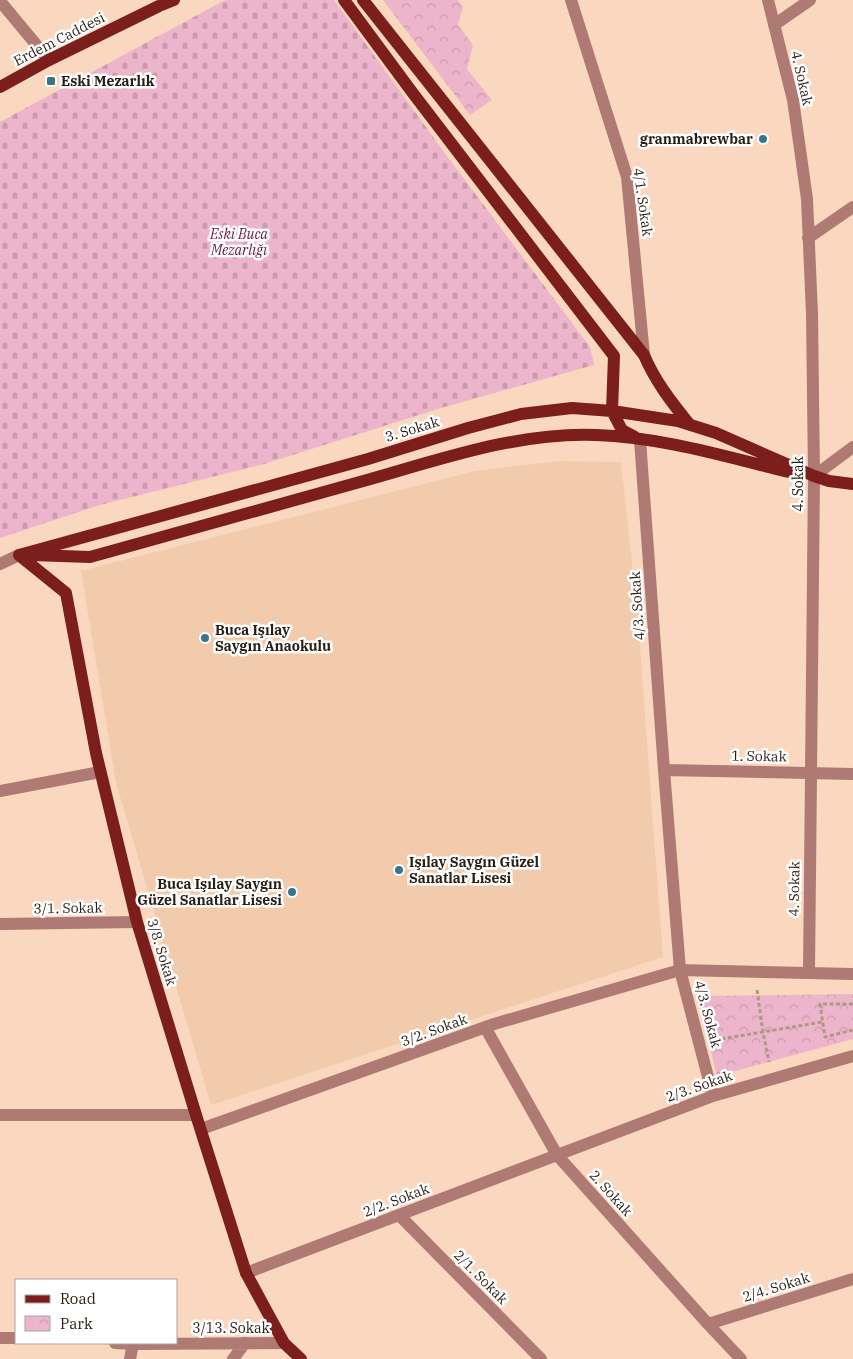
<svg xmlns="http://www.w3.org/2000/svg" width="853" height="1359" viewBox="0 0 853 1359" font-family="'IBM Plex Serif',serif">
  <defs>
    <pattern id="cemetery-stones" width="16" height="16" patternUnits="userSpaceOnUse" patternTransform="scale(1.25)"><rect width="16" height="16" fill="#edb5cb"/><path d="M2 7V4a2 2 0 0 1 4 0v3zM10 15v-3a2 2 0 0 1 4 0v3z" fill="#cb9bad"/></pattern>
    <pattern id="park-crowns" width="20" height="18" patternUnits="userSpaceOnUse" patternTransform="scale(1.25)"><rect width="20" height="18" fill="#edb5cb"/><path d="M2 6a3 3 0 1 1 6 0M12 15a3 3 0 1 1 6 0" fill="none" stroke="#cb9bad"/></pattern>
  </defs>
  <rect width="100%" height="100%" fill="#f9d8bf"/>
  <!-- built -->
  <path fill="#f2cbad" d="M 559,461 L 621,462 L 637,608 L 663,957 L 211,1105 L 116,783 L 81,571 L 475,471 Z"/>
  <!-- cemetery -->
  <path fill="url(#cemetery-stones)" d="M 225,0 L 334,0 L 447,156 L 590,347 L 594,365 L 441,408 L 264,464 L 100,505 L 0,538 L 0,122 Z"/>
  <!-- park -->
  <path fill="url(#park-crowns)" d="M 383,0 L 458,0 L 463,7 L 458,25 L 473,45 L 467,69 L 492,100 L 470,115 Z
    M 853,994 L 853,1039 L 717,1076 L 697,996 Z"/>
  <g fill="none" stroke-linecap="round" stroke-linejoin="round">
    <!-- path -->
    <path stroke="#b19884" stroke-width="3" stroke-dasharray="4 2.5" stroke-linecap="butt" d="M 757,990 L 763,1032 L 769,1062
      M 853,1004 L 820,1004 L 825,1037 L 853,1030
      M 715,1040 L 822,1022"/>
    <!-- minor -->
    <path stroke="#af7a74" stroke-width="12" d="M 571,0 L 627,177 L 644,355
      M 768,0 L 793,100 L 796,121 L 807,199 L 812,314 L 814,476 L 809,973
      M 0,1 L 49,60
      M 774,25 L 810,0
      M 808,238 L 853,207
      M 640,440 L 664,770 L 680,970 L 713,1096
      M 814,476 L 853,447
      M 0,564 L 19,555
      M 664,770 L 853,774
      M 0,791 L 100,772
      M 0,924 L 137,922
      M 485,1027 L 557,1155 L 708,1324 L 741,1359
      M 0,1115 L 196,1115
      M 201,1129 L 494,1024 L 680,970 L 853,974
      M 399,1215 L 541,1359
      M 246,1273 L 713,1096 L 853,1056
      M 708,1324 L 853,1279
      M 0,1338 L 16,1338
      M 115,1343 L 133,1344
      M 130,1359 L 133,1344 L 284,1343
      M 233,1359 L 245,1343"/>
    <!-- major -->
    <path stroke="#7c1e1c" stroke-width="12" d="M 344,0 L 412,92 L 614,356 L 612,411 L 622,430 L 635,437
      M 363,0 L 644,355 C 655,381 672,403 690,425
      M 0,87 L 49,60 L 159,6 L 174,0
      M 19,555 L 66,593 L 96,753 L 137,922 L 196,1115 L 246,1273 L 284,1343 L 301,1359
      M 19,555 L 368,459 L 468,428 L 521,414 L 572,408 L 612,411 L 678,421 L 716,433 L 814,476 L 829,481 L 853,484
      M 32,555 L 90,557 C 182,531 275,506 367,480 C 442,459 518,432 596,435 C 661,437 727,457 789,472"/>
  </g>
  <!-- markers -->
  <g fill="#38758c" stroke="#fff" stroke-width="2">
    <rect x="46" y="76" width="10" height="10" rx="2.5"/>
    <circle cx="763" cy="139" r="5"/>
    <circle cx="205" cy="638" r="5"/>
    <circle cx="399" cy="870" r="5"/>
    <circle cx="292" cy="892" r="5"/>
  </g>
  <g text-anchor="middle" stroke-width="5" stroke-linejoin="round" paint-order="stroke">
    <!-- street labels -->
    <g font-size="14" fill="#291e14" stroke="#fff">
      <text transform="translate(59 39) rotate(-27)" y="5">Erdem Caddesi</text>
      <text transform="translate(802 78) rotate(77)" y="5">4. Sokak</text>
      <text transform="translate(643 202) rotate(82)" y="5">4/1. Sokak</text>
      <text transform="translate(412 429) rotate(-17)" y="5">3. Sokak</text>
      <text transform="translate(798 484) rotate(-90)" y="5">4. Sokak</text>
      <text transform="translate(637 606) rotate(-94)" y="5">4/3. Sokak</text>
      <text transform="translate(759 756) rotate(1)" y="5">1. Sokak</text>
      <text transform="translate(794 889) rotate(-89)" y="5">4. Sokak</text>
      <text transform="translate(68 908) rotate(-1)" y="5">3/1. Sokak</text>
      <text transform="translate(162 952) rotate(73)" y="5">3/8. Sokak</text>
      <text transform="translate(708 1014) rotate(75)" y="5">4/3. Sokak</text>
      <text transform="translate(434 1030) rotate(-20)" y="5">3/2. Sokak</text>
      <text transform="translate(699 1086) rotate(-19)" y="5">2/3. Sokak</text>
      <text transform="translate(611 1193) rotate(48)" y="5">2. Sokak</text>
      <text transform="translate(396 1200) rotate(-21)" y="5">2/2. Sokak</text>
      <text transform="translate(481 1277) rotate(45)" y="5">2/1. Sokak</text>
      <text transform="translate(776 1287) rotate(-17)" y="5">2/4. Sokak</text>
      <text x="231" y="1333">3/13. Sokak</text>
    </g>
    <!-- poi labels -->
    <g font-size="14" font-weight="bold" fill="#291e14" stroke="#fff" text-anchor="start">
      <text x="61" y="86">Eski Mezarlık</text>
      <text x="753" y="144" text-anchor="end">granmabrewbar</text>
      <text x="215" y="635">Buca Işılay<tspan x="215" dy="16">Saygın Anaokulu</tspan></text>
      <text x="409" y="867">Işılay Saygın Güzel<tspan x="409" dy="16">Sanatlar Lisesi</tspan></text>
      <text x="282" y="889" text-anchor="end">Buca Işılay Saygın<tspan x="282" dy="16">Güzel Sanatlar Lisesi</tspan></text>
    </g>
    <!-- park labels -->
    <g font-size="14" font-style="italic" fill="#691742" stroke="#fff">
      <text x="239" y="239">Eski Buca<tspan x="239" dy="16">Mezarlığı</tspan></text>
    </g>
  </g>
  <!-- legend -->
  <rect x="15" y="1279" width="162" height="65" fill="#ffffff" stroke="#a9a5a1"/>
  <rect x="25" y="1295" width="25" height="8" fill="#7c1e1c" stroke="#a9a5a1"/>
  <text x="60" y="1304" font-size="15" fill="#291e14">Road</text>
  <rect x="25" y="1316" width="25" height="15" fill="url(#park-crowns)" stroke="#a9a5a1"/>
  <text x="60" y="1329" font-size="15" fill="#291e14">Park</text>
</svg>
